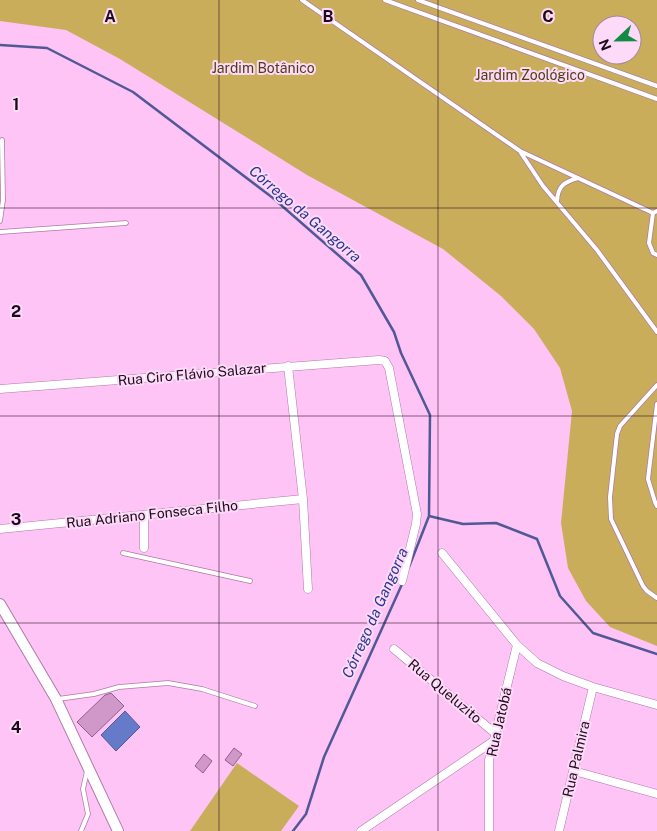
<svg xmlns="http://www.w3.org/2000/svg" width="657" height="831" viewBox="0 0 657 831" font-family="'Public Sans',sans-serif">
  <rect width="100%" height="100%" fill="#fec4f6"/>
  <!-- green -->
  <path fill="#c9ad5a" fill-rule="evenodd" d="M 0,0 L 657,0 L 657,646 L 610,627 L 586,601 L 568,568 L 561,523 L 572,411 L 560,368 L 534,329 L 501,296 L 443,249 L 307,175 L 120,59 L 66,30 L 0,21 ZM 602,25 L 632,25 L 632,55 L 602,55 Z
    M 237,763 L 299,806 L 281,831 L 190,831 Z"/>
  <!-- water -->
  <path fill="#657bca" stroke="#505996" d="M 125,711 L 140,727 L 116,751 L 101,735 Z"/>
  <g fill="none" stroke-linecap="round" stroke-linejoin="round">
    <!-- stream -->
    <path stroke="#505996" stroke-width="2.5" d="M 0,45 L 47,48 L 133,92 L 273,198 L 361,275 L 394,332 L 401,353 L 430,415 L 429,516 L 409,567
      M 429,516 L 463,524 L 496,523 L 537,539 L 560,596 L 593,633 L 657,654
      M 293,831 L 306,814 L 324,757 L 403,582"/>
  </g>
  <!-- building -->
  <path fill="#cf98c8" stroke="#925e8c" d="M 111,693 L 124,706 L 92,737 L 77,722 L 105,695 Z
    M 234,748 L 242,754 L 233,766 L 225,760 Z
    M 204,754 L 212,761 L 203,773 L 195,766 Z"/>
  <g fill="none" stroke-linecap="round" stroke-linejoin="round">
    <!-- service casing -->
    <g stroke="#af79a8" stroke-width="5.5">
      <path id="service" d="M 302,0 L 520,151 L 653,213
        M 385,0 L 657,99
        M 418,0 L 657,86
        M 521,153 L 543,186 L 597,250 L 657,332
        M 557,201 C 558,186 564,182 578,178
        M 657,211 L 653,213 L 649,243 L 653,253 L 657,255
        M 0,221 L 3,200 L 2,140
        M 0,232 L 126,223
        M 657,385 L 620,426 L 617,434 L 610,497 L 611,519 L 643,586 L 647,591 L 657,598
        M 657,404 L 648,479 L 655,502 L 657,506
        M 123,553 L 250,581
        M 58,699 L 94,694 L 119,687 L 168,683 L 202,689 L 255,706
        M 81,831 L 88,814 L 83,789 L 87,771"/>
    </g>
    <!-- minor casing -->
    <g stroke="#af79a8" stroke-width="9">
      <path id="minor" d="M 288,366 L 303,499 L 308,589
        M 0,389 L 379,360 L 385,361 L 389,368 L 417,514 L 416,524 L 402,581
        M 144,515 L 144,548
        M 0,529 L 303,499
        M 442,553 L 517,645 L 537,663 L 563,676 L 593,687 L 657,705
        M 394,649 L 496,734
        M 574,771 L 657,794
        M 361,831 L 495,740
        M 489,831 L 489,760 L 517,645
        M 559,831 L 593,687"/>
    </g>
    <!-- tertiary casing -->
    <g stroke="#af79a8" stroke-width="12">
      <path id="tertiary" d="M 0,604 L 56,699 L 118,831"/>
    </g>
    <!-- service -->
    <use href="#service" stroke="#fff" stroke-width="4"/>
    <!-- minor -->
    <use href="#minor" stroke="#fff" stroke-width="8"/>
    <!-- tertiary -->
    <use href="#tertiary" stroke="#fff" stroke-width="10"/>
  </g>
  <!-- grid -->
  <path fill="none" stroke="#1e0a1c" stroke-width="1" stroke-opacity="0.55" d="M 219,0 L 219,831M 438,0 L 438,831M 0,208 L 657,208M 0,416 L 657,416M 0,623 L 657,623"/>
  <g text-anchor="middle" stroke-width="4" stroke-linejoin="round" paint-order="stroke">
    <!-- park labels -->
    <g font-size="14" fill="#4b3e14" stroke="#fddaf8">
      <text x="263" y="73">Jardim Botânico</text>
      <text x="530" y="80">Jardim Zoológico</text>
    </g>
    <!-- street labels -->
    <g font-size="14" fill="#1e0a1c" stroke="#fddaf8">
      <text transform="translate(192 374) rotate(-5)" y="5">Rua Ciro Flávio Salazar</text>
      <text transform="translate(152 514) rotate(-6)" y="5">Rua Adriano Fonseca Filho</text>
      <text transform="translate(445 691) rotate(40)" y="5">Rua Queluzito</text>
      <text transform="translate(499 722) rotate(-77)" y="5">Rua Jatobá</text>
      <text transform="translate(576 759) rotate(-77)" y="5">Rua Palmira</text>
    </g>
    <!-- water labels -->
    <g font-size="15" font-style="italic" fill="#283692" stroke="#fddaf8">
      <text transform="translate(305 214) rotate(40)" y="5">Córrego da Gangorra</text>
      <text transform="translate(375 613) rotate(-66)" y="5">Córrego da Gangorra</text>
    </g>
  </g>
  <g font-size="16" text-anchor="middle" font-weight="bold" fill="#1e0a1c" stroke="#fddaf8" stroke-width="4" stroke-linejoin="round" paint-order="stroke">
    <text x="110" y="22">A</text>
    <text x="328" y="22">B</text>
    <text x="548" y="22">C</text>
    <text x="16" y="110">1</text>
    <text x="16" y="317">2</text>
    <text x="16" y="525">3</text>
    <text x="16" y="733">4</text>
  </g>
  <!-- north arrow -->
  <g transform="translate(617 40) rotate(248)"><circle r="24" fill="#fddaf8" stroke="#a487a0"/>
  <path d="M0-4L9 19L0 12L-9 19Z" fill="#138a43"/>
  <text y="-8" font-size="14" font-weight="bold" text-anchor="middle" fill="#1e0a1c">N</text>
  </g>
</svg>
